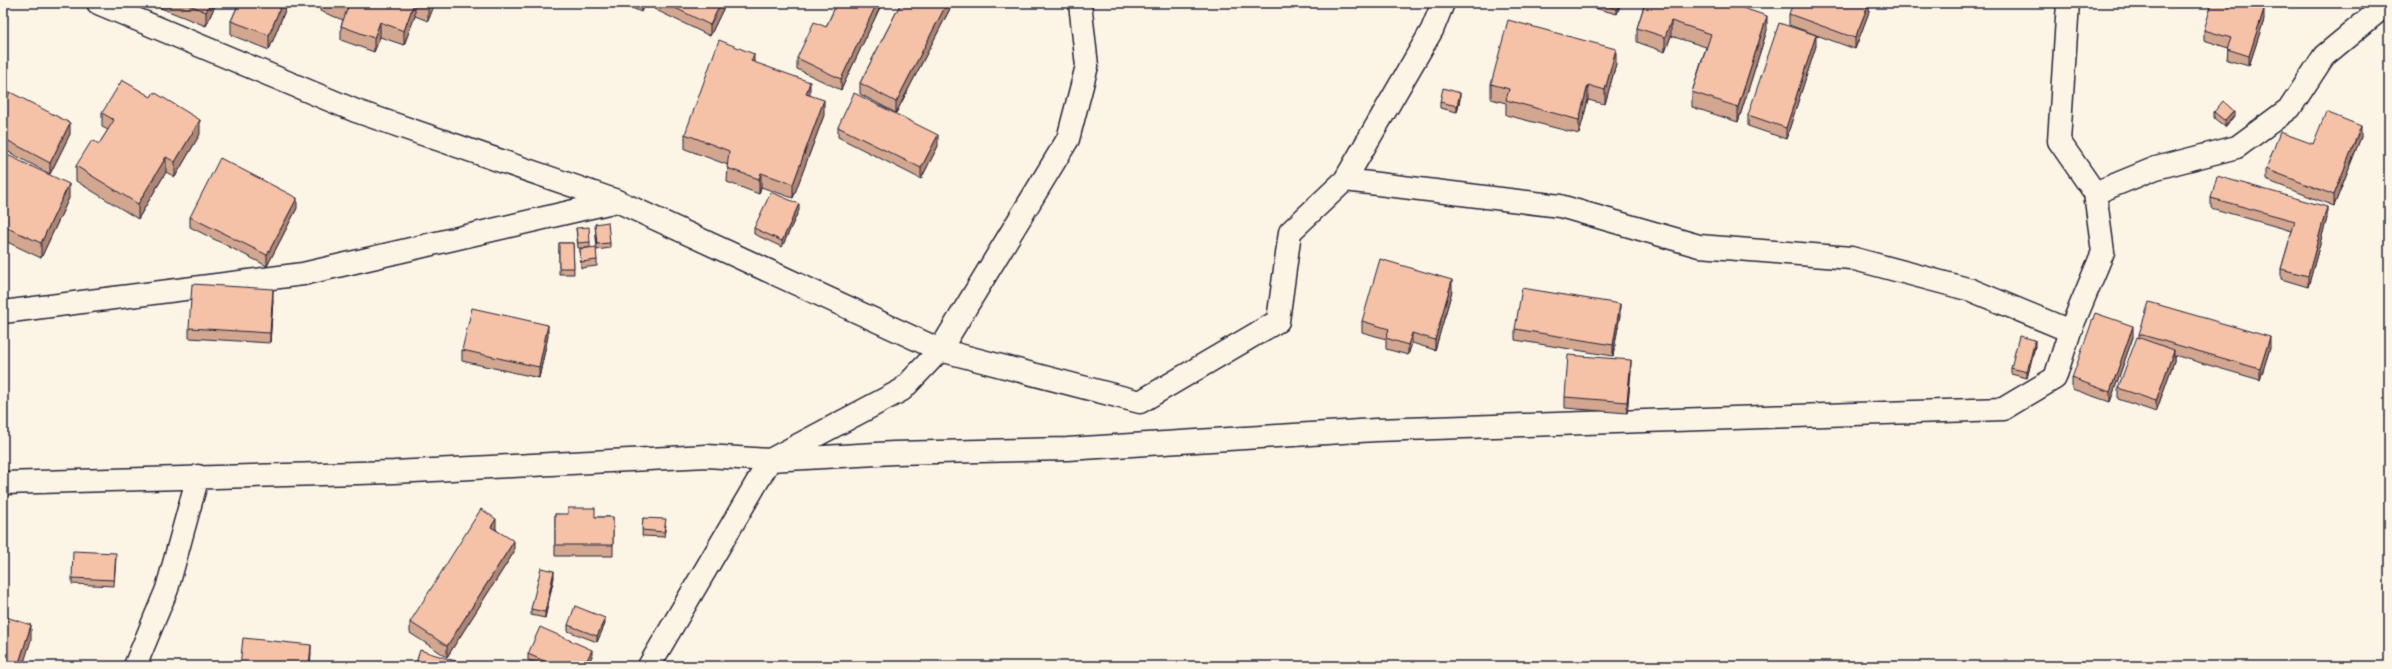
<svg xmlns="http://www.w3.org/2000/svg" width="2392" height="669" viewBox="0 0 2392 669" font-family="Mynerve,sans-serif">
  <rect width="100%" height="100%" fill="#fcf5e5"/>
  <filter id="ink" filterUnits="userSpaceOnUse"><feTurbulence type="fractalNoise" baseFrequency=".025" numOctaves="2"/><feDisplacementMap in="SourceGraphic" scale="8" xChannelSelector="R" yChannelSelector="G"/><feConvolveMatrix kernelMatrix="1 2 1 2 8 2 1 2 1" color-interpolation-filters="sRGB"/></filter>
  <g filter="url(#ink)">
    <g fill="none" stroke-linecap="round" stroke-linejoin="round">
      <!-- minor casing -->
      <g stroke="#22223b" stroke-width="25">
        <path id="minor" d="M 98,3 L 356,111 L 617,201 L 940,350 L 1140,402 L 1278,321 L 1290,232 L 1345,180 L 1560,206 L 1699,246 L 1851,258 L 1971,290 L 2070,331
          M 1345,180 L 1432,30 L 1443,3
          M 2095,193 L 2156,168 L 2237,147 L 2290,108 L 2324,56 L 2388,3
          M 3,312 L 303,274 L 617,201
          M 3,483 L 394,472 L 707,456 L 770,460 L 894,453 L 1067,449 L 1376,430 L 2003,409 L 2055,378 L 2070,331 L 2103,252 L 2095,193 L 2059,141 L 2068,3
          M 135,666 L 167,589 L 198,476
          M 649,666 L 770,460 L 902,390 L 940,350 L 1068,139 L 1087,66 L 1080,3"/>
      </g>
      <!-- minor -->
      <use href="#minor" stroke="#fcf5e5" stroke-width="22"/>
    </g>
    <!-- wall -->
    <path fill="#d3a690" stroke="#22223b" d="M 148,3 L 216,3 L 206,26 Z
      M 239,3 L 288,3 L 269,50 L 231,35 L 231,21 Z
      M 320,3 L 435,3 L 428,21 L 415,16 L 404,45 L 380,37 L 374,52 L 341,40 L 341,26 L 343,20 L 320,11 Z
      M 621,3 L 645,3 L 641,12 Z
      M 654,3 L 726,3 L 710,36 L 654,9 Z
      M 837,3 L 882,3 L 841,90 L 797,69 L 797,58 L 826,27 Z
      M 901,3 L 953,3 L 896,113 L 860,94 L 860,83 Z
      M 1575,3 L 1621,3 L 1617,14 Z
      M 1645,3 L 1767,30 L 1738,122 L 1692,107 L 1692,92 L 1706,47 L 1671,36 L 1665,52 L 1637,42 L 1637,28 Z
      M 1869,3 L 1869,12 L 1855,49 L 1789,25 L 1789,14 Z
      M 2264,20 L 2249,66 L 2227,60 L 2228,48 L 2204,40 L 2204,30 Z
      M 1816,46 L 1786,139 L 1748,126 L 1748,115 Z
      M 754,62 L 810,95 L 824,115 L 793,198 L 761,187 L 759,194 L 727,182 L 728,165 L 685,149 L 685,134 Z
      M 1616,64 L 1605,104 L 1588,100 L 1579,134 L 1506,115 L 1506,103 L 1491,99 L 1491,84 Z
      M 1460,99 L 1457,112 L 1440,108 L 1440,102 Z
      M 3,105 L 70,134 L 50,174 L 3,149 Z
      M 2214,112 L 2234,116 L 2225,127 L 2214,118 Z
      M 102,113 L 200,134 L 175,177 L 166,172 L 138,219 L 76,181 L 76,166 L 99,144 L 108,130 L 102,127 Z
      M 838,127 L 938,146 L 921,179 L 838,137 Z
      M 2361,137 L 2334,206 L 2266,180 L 2266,169 L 2313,144 Z
      M 3,153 L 69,198 L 41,258 L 3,240 Z
      M 2211,198 L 2327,218 L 2308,287 L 2281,279 L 2281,269 L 2292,231 L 2211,208 Z
      M 297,208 L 267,266 L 190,227 L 190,217 Z
      M 799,210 L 782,247 L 754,234 L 754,228 Z
      M 595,224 L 610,243 L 610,248 L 597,250 Z
      M 576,228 L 590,242 L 590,248 L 597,260 L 597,266 L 581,268 L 580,249 L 589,248 L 578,248 Z
      M 559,243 L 573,243 L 574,274 L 559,274 Z
      M 1452,291 L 1435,350 L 1412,343 L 1408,355 L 1386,349 L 1386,339 L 1362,332 L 1362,321 Z
      M 273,300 L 270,343 L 189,338 L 189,328 Z
      M 1620,315 L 1613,356 L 1515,340 L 1515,329 Z
      M 2139,334 L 2270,348 L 2260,380 L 2174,355 L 2174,361 L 2156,412 L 2118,399 L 2118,388 L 2139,338 Z
      M 548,336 L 539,378 L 462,361 L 462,350 Z
      M 2133,337 L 2110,402 L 2072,389 L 2072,378 Z
      M 2035,346 L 2027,378 L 2011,374 L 2011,368 Z
      M 1631,371 L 1627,413 L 1565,408 L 1565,397 Z
      M 555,514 L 595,517 L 613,517 L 613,556 L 555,556 Z
      M 643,518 L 666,525 L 664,537 L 642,536 Z
      M 496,529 L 514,552 L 447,657 L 410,633 L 410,622 Z
      M 116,558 L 114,586 L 72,584 L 72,578 Z
      M 554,577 L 545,618 L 531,615 L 531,609 Z
      M 605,624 L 597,642 L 568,631 L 568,625 Z
      M 528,654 L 592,656 L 587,666 L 542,666 L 528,660 Z"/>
    <!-- shaded-wall -->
    <path fill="#ac8775" stroke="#22223b" d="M 210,3 L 216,3 L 206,26 L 206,12 Z
      M 282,3 L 288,3 L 269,50 L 269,35 Z
      M 414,3 L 415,3 L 415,16 L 404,45 L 404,31 Z
      M 430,3 L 435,3 L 428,21 L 428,6 Z
      M 641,3 L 645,3 L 641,12 Z
      M 721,3 L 726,3 L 710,36 L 710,25 Z
      M 877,3 L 882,3 L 841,90 L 841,79 Z
      M 947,3 L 953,3 L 896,113 L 896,102 Z
      M 1619,3 L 1621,3 L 1617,14 L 1617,9 Z
      M 1869,3 L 1869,12 L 1855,49 L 1855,38 Z
      M 2264,9 L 2264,20 L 2249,66 L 2249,56 Z
      M 1767,16 L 1767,30 L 1738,122 L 1738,107 Z
      M 1671,21 L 1671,36 L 1665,52 L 1665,37 Z
      M 380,22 L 380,37 L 374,52 L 374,38 Z
      M 1816,35 L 1816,46 L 1786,139 L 1786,128 Z
      M 1616,49 L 1616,64 L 1605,104 L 1605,90 Z
      M 754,54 L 754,68 L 751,61 Z
      M 810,82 L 810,97 L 806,94 Z
      M 1588,85 L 1588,100 L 1579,134 L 1579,120 Z
      M 1460,93 L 1460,99 L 1457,112 L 1457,106 Z
      M 824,100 L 824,115 L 793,198 L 793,184 Z
      M 2234,111 L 2234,116 L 2225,127 L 2225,121 Z
      M 200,120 L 200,134 L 175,177 L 175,162 Z
      M 70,123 L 70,134 L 50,174 L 50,163 Z
      M 2361,126 L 2361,137 L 2334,206 L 2334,195 Z
      M 938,135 L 938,146 L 921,179 L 921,168 Z
      M 166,157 L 166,172 L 138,219 L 138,204 Z
      M 761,173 L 761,187 L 759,194 L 759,179 Z
      M 69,184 L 69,198 L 41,258 L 41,243 Z
      M 297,198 L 297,208 L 267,266 L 267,255 Z
      M 799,204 L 799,210 L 782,247 L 782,241 Z
      M 2327,207 L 2327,218 L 2308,287 L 2308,276 Z
      M 1452,280 L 1452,291 L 1435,350 L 1435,340 Z
      M 273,289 L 273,300 L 270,343 L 270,333 Z
      M 1620,304 L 1620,315 L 1613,356 L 1613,345 Z
      M 548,325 L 548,336 L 539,378 L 539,367 Z
      M 2133,326 L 2133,337 L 2110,402 L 2110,392 Z
      M 1412,333 L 1412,343 L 1408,355 L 1408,345 Z
      M 2270,337 L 2270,348 L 2260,380 L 2260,369 Z
      M 2035,340 L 2035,346 L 2027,378 L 2027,372 Z
      M 2174,350 L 2174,361 L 2156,412 L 2156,401 Z
      M 1631,360 L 1631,371 L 1627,413 L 1627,402 Z
      M 496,519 L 496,530 L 491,527 Z
      M 514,541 L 514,552 L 447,657 L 447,646 Z
      M 554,571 L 554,577 L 545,618 L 545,612 Z
      M 605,618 L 605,624 L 597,642 L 597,636 Z
      M 31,625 L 31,640 L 23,666 L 18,666 Z
      M 311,645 L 311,655 L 310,666 L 309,666 Z
      M 592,650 L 592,656 L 587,666 L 585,666 L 585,664 Z"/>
    <!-- building -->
    <path fill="#f5c1a7" stroke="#22223b" d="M 185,3 L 210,3 L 206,12 Z
      M 239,3 L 282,3 L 269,35 L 231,21 Z
      M 338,3 L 414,3 L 404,31 L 380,22 L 374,38 L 341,26 L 348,7 Z
      M 419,3 L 430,3 L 428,6 Z
      M 665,3 L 721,3 L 710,25 Z
      M 837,3 L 877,3 L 841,79 L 797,58 L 814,22 L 826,27 Z
      M 901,3 L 947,3 L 896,102 L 860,83 Z
      M 1597,3 L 1619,3 L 1617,9 Z
      M 1645,3 L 1728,3 L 1767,16 L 1738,107 L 1692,92 L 1711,34 L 1671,21 L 1665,37 L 1637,28 Z
      M 1793,3 L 1869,3 L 1855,38 L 1789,14 Z
      M 2212,3 L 2245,3 L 2264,9 L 2249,56 L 2227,49 L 2231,38 L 2204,30 Z
      M 1508,20 L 1616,49 L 1605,90 L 1588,85 L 1579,120 L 1506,100 L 1509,89 L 1491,84 Z
      M 1779,23 L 1816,35 L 1786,128 L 1748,115 Z
      M 719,40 L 754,54 L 751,61 L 810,82 L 806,94 L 824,100 L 793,184 L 761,173 L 759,179 L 727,168 L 729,151 L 685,134 Z
      M 122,80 L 151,97 L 154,92 L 200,120 L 175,162 L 166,157 L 138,204 L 76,166 L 92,140 L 99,144 L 114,120 L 102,113 Z
      M 1443,88 L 1460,93 L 1457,106 L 1440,102 Z
      M 10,92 L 70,123 L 50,163 L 3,138 L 3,105 Z
      M 854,93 L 938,135 L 921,168 L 838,127 Z
      M 2223,101 L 2234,111 L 2225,121 L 2214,112 Z
      M 2326,112 L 2361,126 L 2334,195 L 2266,169 L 2280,132 L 2313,144 Z
      M 3,153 L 69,184 L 41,243 L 3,226 Z
      M 220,158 L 297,198 L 267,255 L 190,217 Z
      M 2217,176 L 2327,207 L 2308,276 L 2281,269 L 2295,221 L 2211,198 Z
      M 771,192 L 799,204 L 782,241 L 754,228 Z
      M 608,222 L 610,243 L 597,244 L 595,224 Z
      M 589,227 L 590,242 L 578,243 L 576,228 Z
      M 559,243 L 573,243 L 574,268 L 559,268 Z
      M 596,247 L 597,260 L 581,262 L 580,249 Z
      M 1380,259 L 1452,280 L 1435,340 L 1412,333 L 1408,345 L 1386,338 L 1389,329 L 1362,321 Z
      M 192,284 L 273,289 L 270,333 L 189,328 Z
      M 1522,288 L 1620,304 L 1613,345 L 1515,329 Z
      M 2149,302 L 2270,337 L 2260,369 L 2139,334 Z
      M 472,308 L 548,325 L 539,367 L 462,350 Z
      M 2095,313 L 2133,326 L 2110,392 L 2072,378 Z
      M 2019,336 L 2035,340 L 2027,372 L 2011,368 Z
      M 2137,337 L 2174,350 L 2156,401 L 2118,388 Z
      M 1568,355 L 1631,360 L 1627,402 L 1565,397 Z
      M 568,508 L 595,508 L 595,517 L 613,517 L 613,545 L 555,545 L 555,514 L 568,514 Z
      M 481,509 L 496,519 L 491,527 L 514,541 L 447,646 L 410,622 Z
      M 643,518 L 666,519 L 664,532 L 642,530 Z
      M 73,551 L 116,553 L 114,580 L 72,578 Z
      M 541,568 L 554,571 L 545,612 L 531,609 Z
      M 575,606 L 605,618 L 597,636 L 568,625 Z
      M 3,616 L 31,625 L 18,666 L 3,666 Z
      M 540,627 L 592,650 L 585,664 L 578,661 L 575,666 L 556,666 L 528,654 Z
      M 243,638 L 311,645 L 309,666 L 240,666 Z
      M 420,650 L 471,666 L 415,666 Z"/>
  </g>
  <!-- margin -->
  <rect width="2392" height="669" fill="none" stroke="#fcf5e5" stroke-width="16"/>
  <rect x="8" y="8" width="2376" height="653" fill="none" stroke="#22223b" stroke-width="1.5" filter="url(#ink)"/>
</svg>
